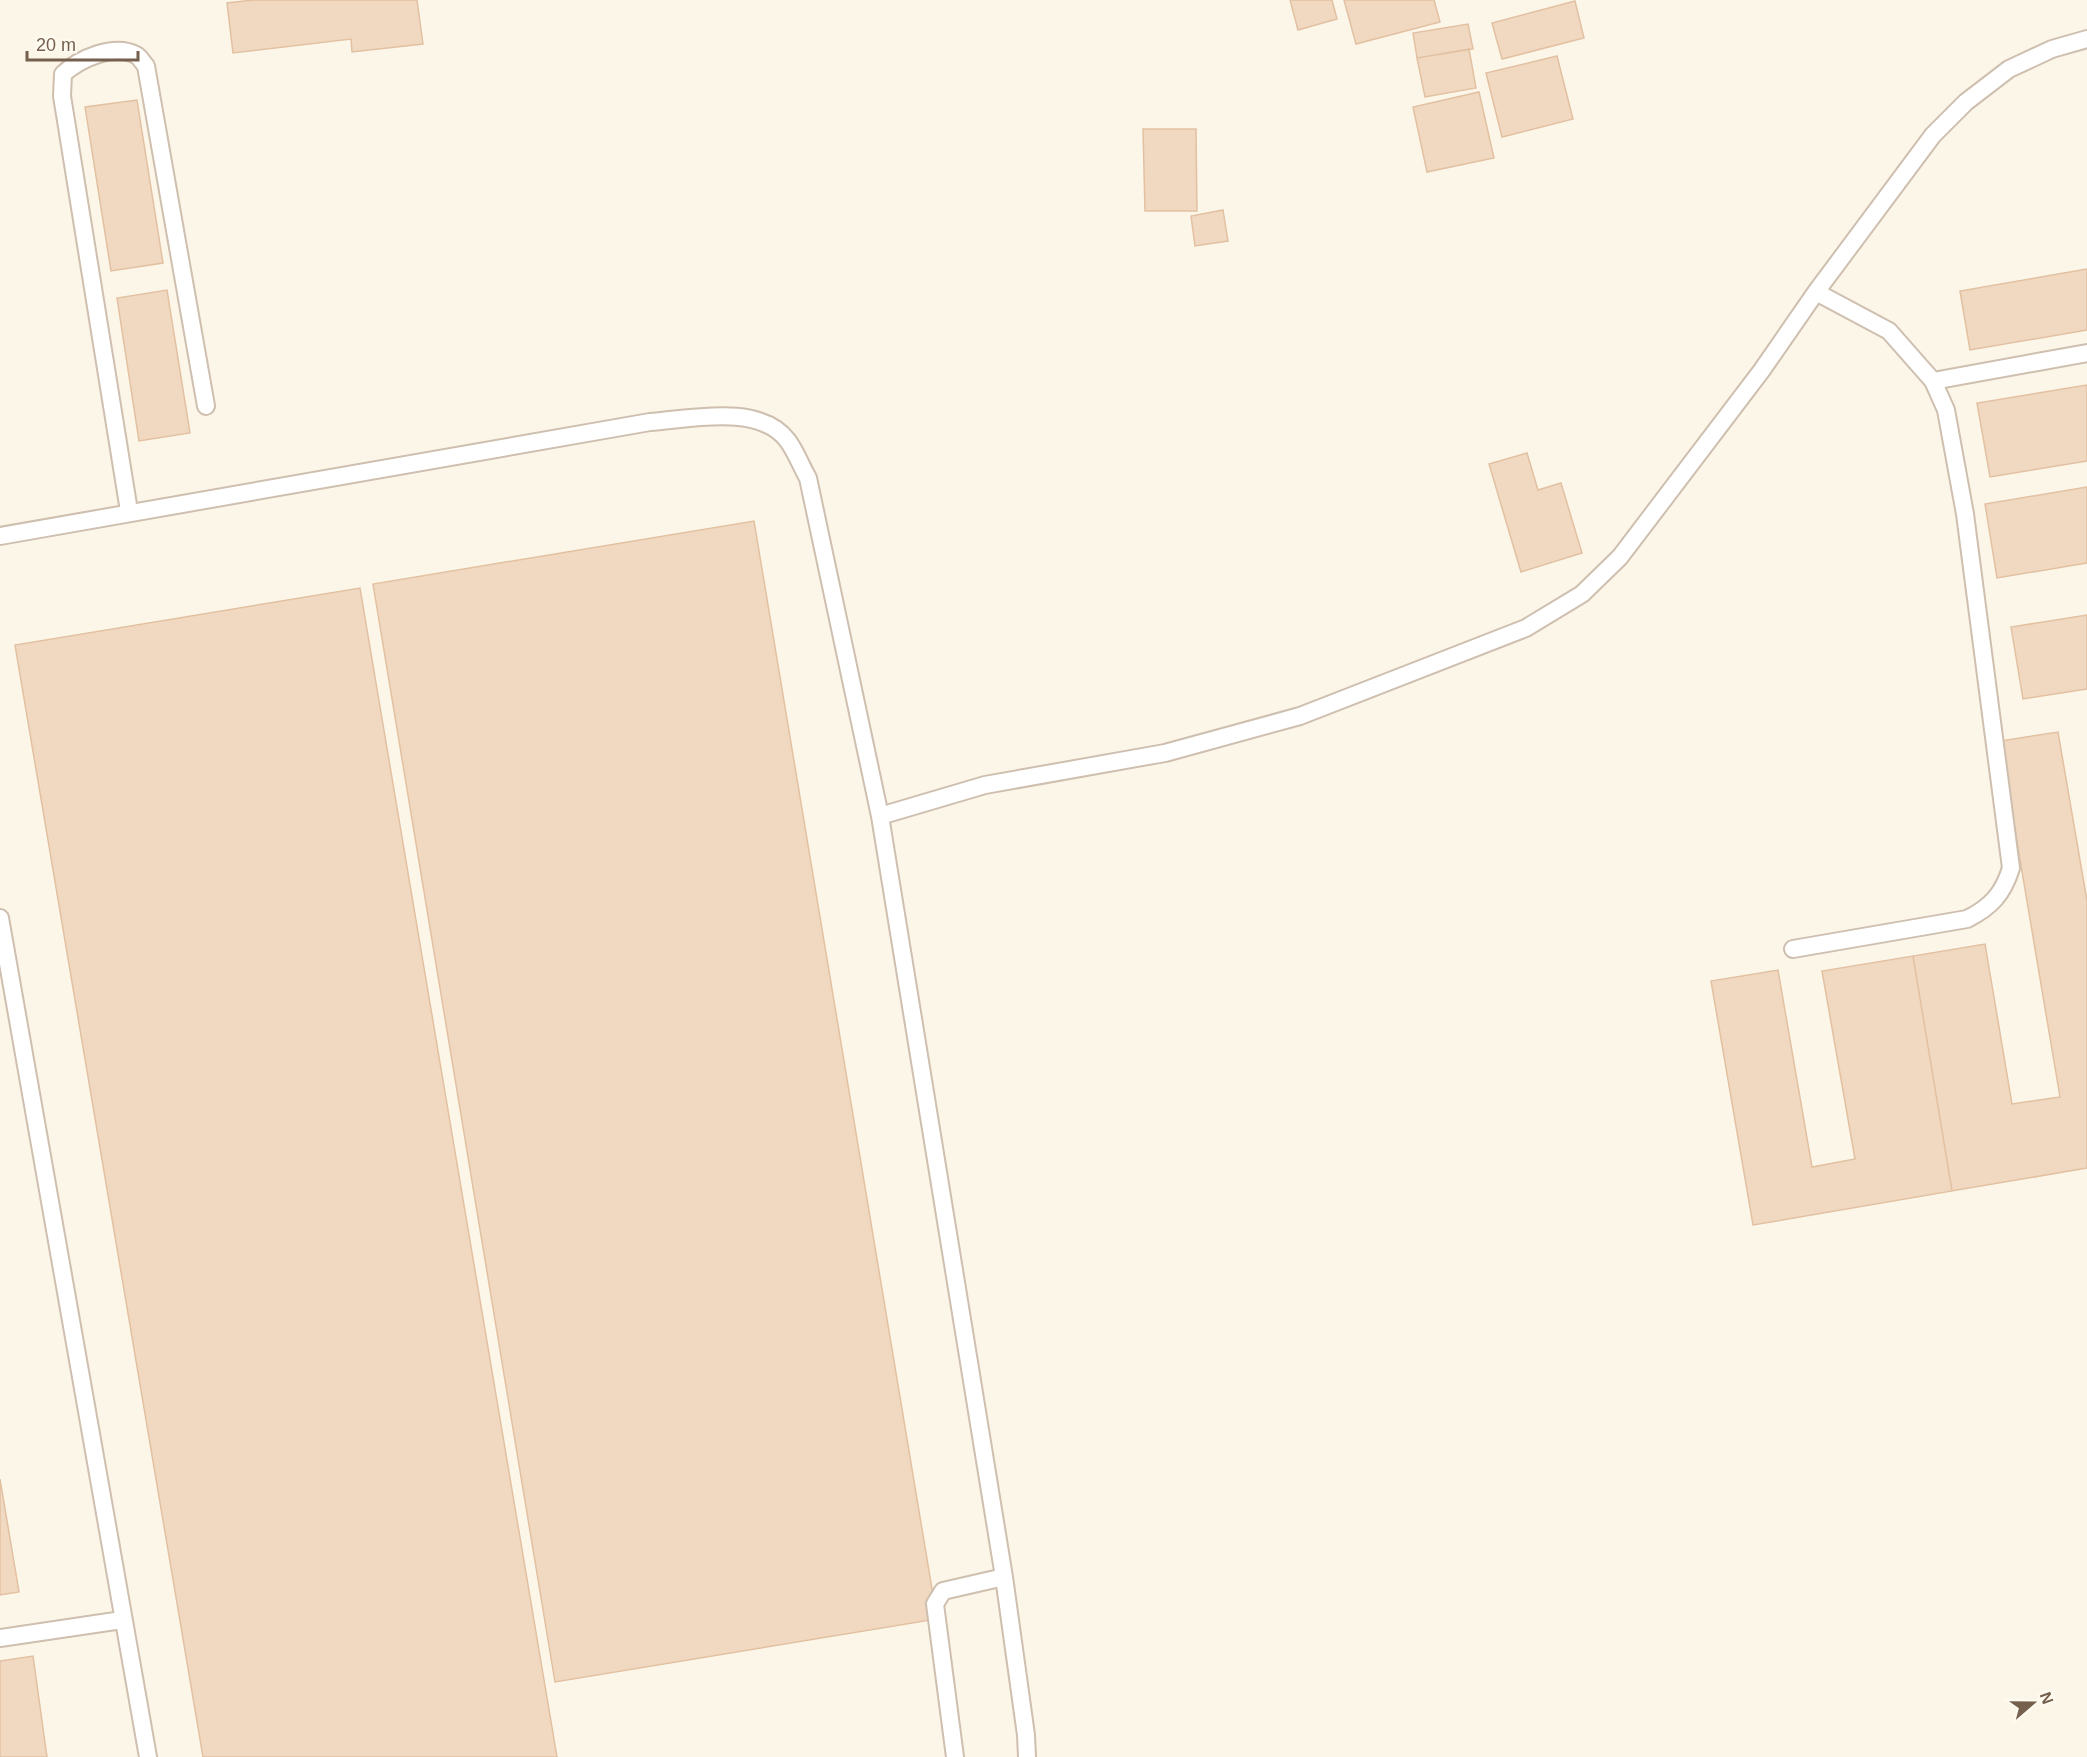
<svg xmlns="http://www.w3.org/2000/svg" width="2087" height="1757" viewBox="0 0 2087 1757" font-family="Arial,sans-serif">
  <rect width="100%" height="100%" fill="#fcf6e9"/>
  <!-- building -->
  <path fill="#f0d8c1" stroke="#e2c1a2" stroke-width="1.5" d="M 253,0 L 417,0 L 423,44 L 352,52 L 351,39 L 233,53 L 227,3 Z
    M 1290,0 L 1332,0 L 1337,19 L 1298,30 Z
    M 1344,0 L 1434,0 L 1440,22 L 1356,44 Z
    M 1575,1 L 1584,38 L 1502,59 L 1492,23 Z
    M 1468,24 L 1473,49 L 1417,58 L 1413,33 Z
    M 1469,49 L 1476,88 L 1425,97 L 1417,58 Z
    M 1557,56 L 1573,119 L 1502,137 L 1486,73 Z
    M 1479,92 L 1494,158 L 1427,172 L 1413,107 Z
    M 137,100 L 163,263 L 111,271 L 85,107 Z
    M 1143,129 L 1196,129 L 1197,211 L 1145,211 Z
    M 1223,210 L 1228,241 L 1195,246 L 1191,216 Z
    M 2087,269 L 2087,330 L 1970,350 L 1960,291 Z
    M 167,290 L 190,433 L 139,441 L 117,298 Z
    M 2087,385 L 2087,461 L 1990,477 L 1977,403 Z
    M 1527,453 L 1538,490 L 1561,483 L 1582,553 L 1521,572 L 1489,464 Z
    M 2087,487 L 2087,563 L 1997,578 L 1985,504 Z
    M 754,521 L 937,1619 L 555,1682 L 373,584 Z
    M 360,588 L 557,1757 L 203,1757 L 15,645 Z
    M 2087,615 L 2087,689 L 2023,699 L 2011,627 Z
    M 2058,732 L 2087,901 L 2087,1168 L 1952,1191 L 1913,956 L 1985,944 L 2012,1104 L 2060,1097 L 2000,741 Z
    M 1913,956 L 1952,1191 L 1753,1225 L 1711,981 L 1778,970 L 1812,1167 L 1855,1159 L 1822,971 Z
    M 0,1479 L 19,1592 L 0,1595 Z
    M 33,1656 L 47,1757 L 0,1757 L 0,1661 Z"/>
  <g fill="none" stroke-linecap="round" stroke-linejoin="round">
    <!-- lane casing -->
    <g stroke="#cebfaf" stroke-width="20">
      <path id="lane" d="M 1933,381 L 2087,353
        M 129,511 L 62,96 L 63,74 C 79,59 114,43 136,55 C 140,57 143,63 146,66 L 206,406
        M 0,536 L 650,422 C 691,419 760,403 788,441 C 796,452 801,466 808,478 L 880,816 L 1004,1577 L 1026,1735 L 1027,1757
        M 880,816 L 985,785 L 1165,753 L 1300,716 L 1526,628 L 1582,594 L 1620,557 L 1762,370 L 1816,292 L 1933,135 L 1966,102 L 2009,69 L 2052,49 L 2087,39
        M 0,918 L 148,1757
        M 1793,949 L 1967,919 C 1991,907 2003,894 2011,868 L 1965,514 L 1946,410 L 1933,381 L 1889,331 L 1816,292
        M 0,1638 L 122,1620
        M 955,1757 L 935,1604 L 943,1591 L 1004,1577"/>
    </g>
    <!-- lane -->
    <use href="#lane" stroke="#fff" stroke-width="16"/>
  </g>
  <!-- north arrow -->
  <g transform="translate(2033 1703) rotate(70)" stroke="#fefaef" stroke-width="4.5" paint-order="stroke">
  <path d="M0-4.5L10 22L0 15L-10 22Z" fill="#755f4d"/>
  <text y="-9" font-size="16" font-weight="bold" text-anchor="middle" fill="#755f4d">N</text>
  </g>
  <!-- scale -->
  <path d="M27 51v9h111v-9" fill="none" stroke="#755f4d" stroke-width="3"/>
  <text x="36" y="51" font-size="18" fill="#755f4d" stroke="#fefaef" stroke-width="4.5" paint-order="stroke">20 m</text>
</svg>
